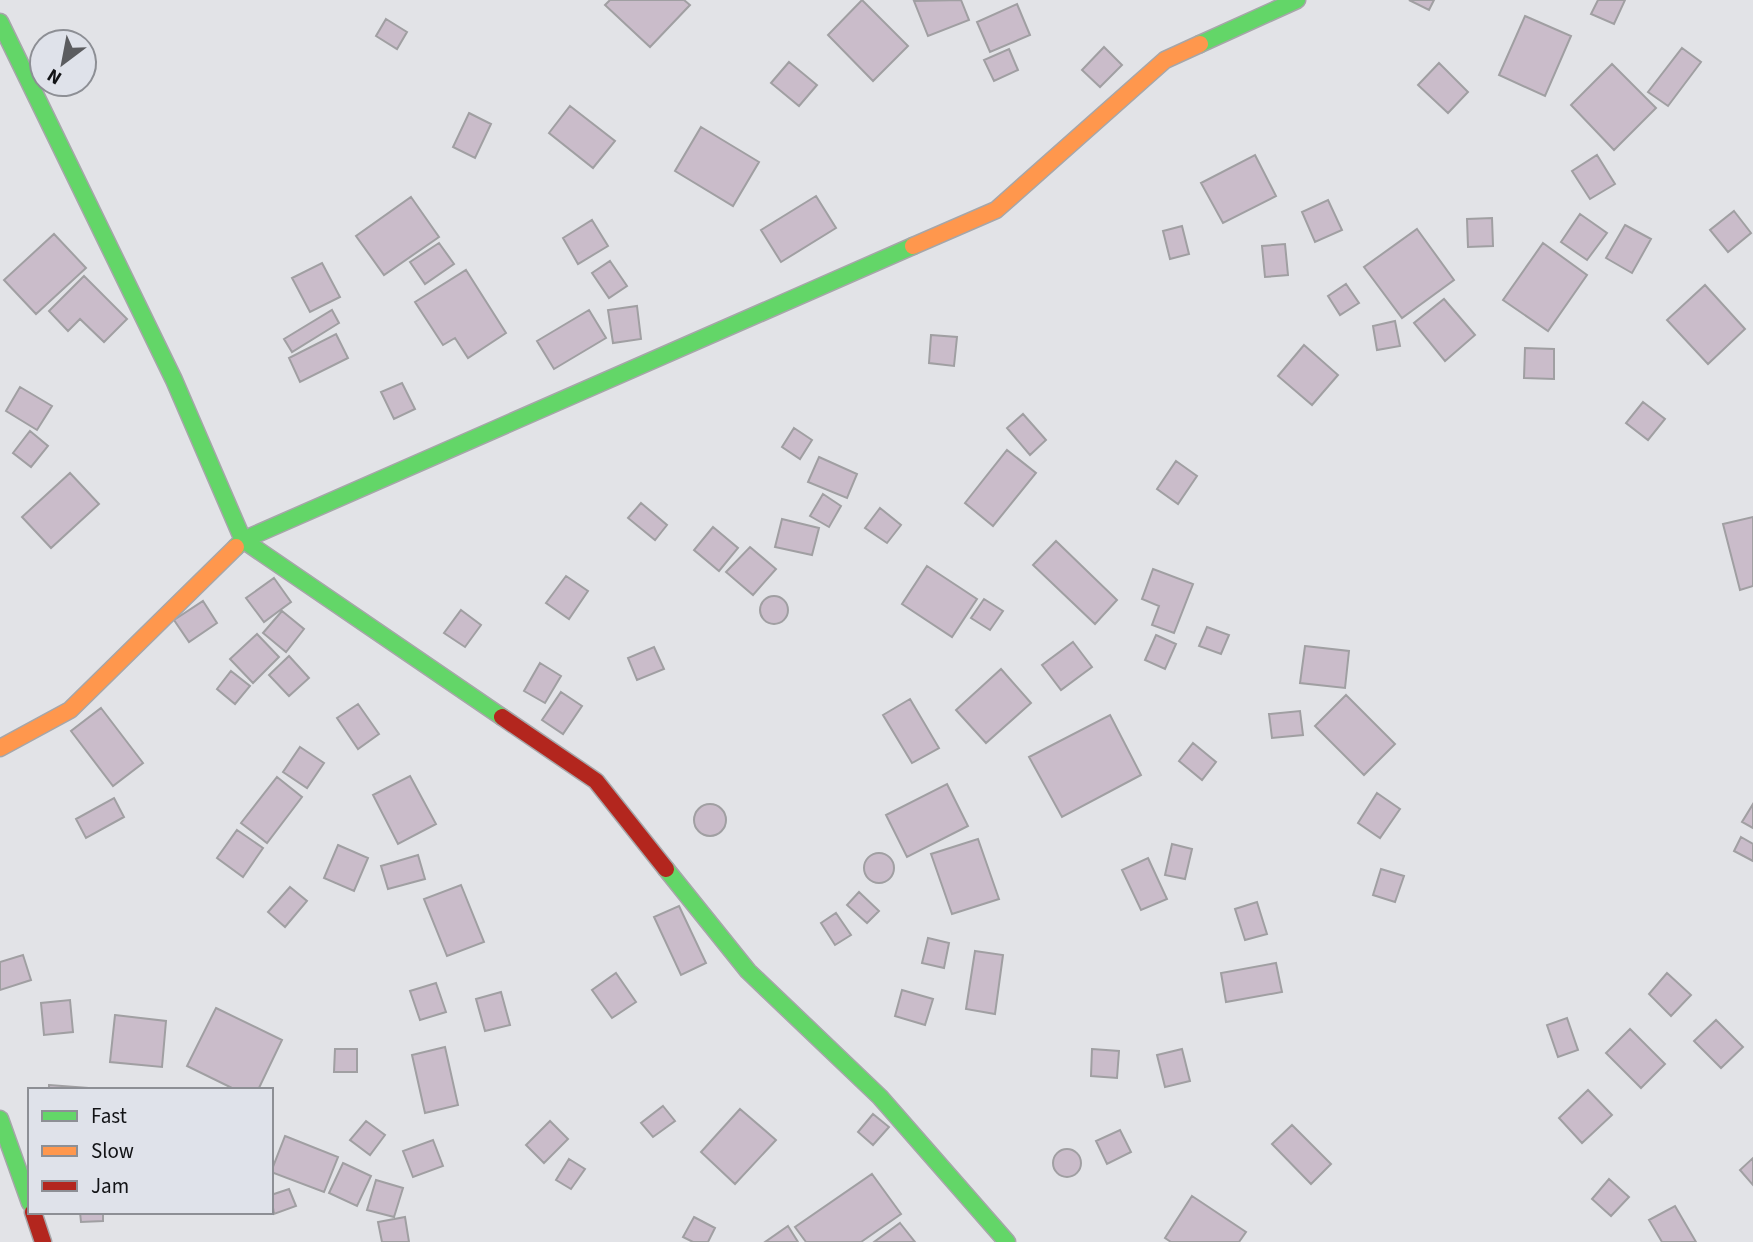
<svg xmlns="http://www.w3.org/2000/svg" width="1753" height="1242" viewBox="0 0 1753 1242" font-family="'Source Sans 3',sans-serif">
  <rect width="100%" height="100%" fill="#e2e3e7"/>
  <!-- building -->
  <path fill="#cabcca" stroke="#a09fa2" stroke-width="2" d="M 610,0 L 684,0 L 690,5 L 650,47 L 605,5 Z
    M 862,0 L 908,46 L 873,81 L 828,35 Z
    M 961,0 L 969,20 L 928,36 L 914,1 Z
    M 1409,0 L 1434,0 L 1429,10 Z
    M 1598,0 L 1625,0 L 1614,24 L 1591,14 Z
    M 1017,4 L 1030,35 L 990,52 L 977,22 Z
    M 1525,16 L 1571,36 L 1545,96 L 1499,75 Z
    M 386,19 L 407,32 L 397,49 L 376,36 Z
    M 1104,47 L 1122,65 L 1100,87 L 1082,70 Z
    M 1682,48 L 1701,62 L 1668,106 L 1648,92 Z
    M 1009,49 L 1018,70 L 994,81 L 984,60 Z
    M 789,62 L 817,85 L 799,106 L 771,83 Z
    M 1439,63 L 1468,92 L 1448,113 L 1418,85 Z
    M 1612,64 L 1656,108 L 1614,150 L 1571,105 Z
    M 570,106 L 615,141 L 593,168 L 549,133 Z
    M 469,113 L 491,124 L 475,158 L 453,147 Z
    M 701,127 L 759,162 L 733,206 L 675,171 Z
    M 1255,155 L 1276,196 L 1223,223 L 1201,183 Z
    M 1597,155 L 1615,184 L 1590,199 L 1572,171 Z
    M 816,196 L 836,228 L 781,262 L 761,230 Z
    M 411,197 L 439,237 L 384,275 L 356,236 Z
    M 1328,200 L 1342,230 L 1315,242 L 1302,212 Z
    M 1734,211 L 1751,233 L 1728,252 L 1710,230 Z
    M 1580,214 L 1607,233 L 1587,260 L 1561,242 Z
    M 1492,218 L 1493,246 L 1468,247 L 1467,219 Z
    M 592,220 L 608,246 L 578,264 L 563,238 Z
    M 1625,225 L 1651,239 L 1632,273 L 1606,258 Z
    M 1182,226 L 1189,254 L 1170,259 L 1163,231 Z
    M 1417,229 L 1454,280 L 1402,318 L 1364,267 Z
    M 54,234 L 86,268 L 36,314 L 4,280 Z
    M 439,243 L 454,264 L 425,284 L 410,262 Z
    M 1543,243 L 1587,275 L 1548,331 L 1503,300 Z
    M 1285,244 L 1288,275 L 1265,277 L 1262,246 Z
    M 610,261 L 627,286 L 609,298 L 592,273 Z
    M 322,263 L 340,297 L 310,312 L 292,278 Z
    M 466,270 L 506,333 L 468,358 L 455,338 L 443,345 L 415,302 Z
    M 84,276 L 127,319 L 104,342 L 80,319 L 68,331 L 49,311 Z
    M 1346,284 L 1359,303 L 1340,315 L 1328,296 Z
    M 1705,285 L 1745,329 L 1708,364 L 1667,320 Z
    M 1444,299 L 1475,335 L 1445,361 L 1414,323 Z
    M 637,306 L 641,339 L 613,343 L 608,310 Z
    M 332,310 L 339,323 L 292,352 L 284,339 Z
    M 589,310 L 606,338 L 554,369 L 537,341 Z
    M 1395,321 L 1400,346 L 1377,350 L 1373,326 Z
    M 336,334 L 348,358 L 300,382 L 289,358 Z
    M 931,335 L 957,337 L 954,366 L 929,363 Z
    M 1304,345 L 1338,375 L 1312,405 L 1278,376 Z
    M 1525,348 L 1554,349 L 1554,379 L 1524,378 Z
    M 402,383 L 415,409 L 394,419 L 381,392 Z
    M 20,387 L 52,406 L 37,430 L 6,411 Z
    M 1643,402 L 1665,419 L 1648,440 L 1626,423 Z
    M 1023,414 L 1046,440 L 1030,455 L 1007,428 Z
    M 794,428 L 812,440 L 800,459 L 782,447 Z
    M 30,431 L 48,446 L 31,467 L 13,453 Z
    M 1007,450 L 1036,473 L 993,526 L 965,503 Z
    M 819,457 L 857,474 L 847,498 L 808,482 Z
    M 1176,461 L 1197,476 L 1178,504 L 1157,489 Z
    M 70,473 L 99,504 L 51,548 L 22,517 Z
    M 823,494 L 841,506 L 829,527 L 810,516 Z
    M 641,503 L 667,525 L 655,540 L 628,518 Z
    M 880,508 L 901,525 L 887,543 L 865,528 Z
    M 1753,517 L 1753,586 L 1740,590 L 1723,524 Z
    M 782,519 L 819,528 L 812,555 L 775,547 Z
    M 713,527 L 738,548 L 719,571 L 694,550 Z
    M 1056,541 L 1117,600 L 1095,624 L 1033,565 Z
    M 750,547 L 776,569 L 753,595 L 726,572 Z
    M 927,566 L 977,599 L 952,637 L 902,604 Z
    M 1153,569 L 1193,584 L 1174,633 L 1152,625 L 1159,606 L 1142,599 Z
    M 566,576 L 588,591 L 569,619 L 546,603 Z
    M 274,578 L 291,602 L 264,622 L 246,598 Z
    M760 610a14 14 0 1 1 28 0a14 14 0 1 1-28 0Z
    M 984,599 L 1003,611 L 990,630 L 971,618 Z
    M 203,601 L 217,623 L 189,642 L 174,620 Z
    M 461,610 L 481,625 L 465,647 L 444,633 Z
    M 282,611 L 304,629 L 286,652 L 263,633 Z
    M 1207,627 L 1229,635 L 1221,654 L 1199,646 Z
    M 257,634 L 279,657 L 253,683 L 230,659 Z
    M 1156,635 L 1176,644 L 1165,669 L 1145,660 Z
    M 1073,642 L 1092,667 L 1061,690 L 1042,665 Z
    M 1305,646 L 1349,651 L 1345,688 L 1300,683 Z
    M 654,647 L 664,669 L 637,680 L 628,658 Z
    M 289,656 L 309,678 L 289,696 L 269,675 Z
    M 540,663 L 561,676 L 545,703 L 524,691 Z
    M 1001,669 L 1031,703 L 986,743 L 956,710 Z
    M 231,671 L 250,686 L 235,704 L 217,689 Z
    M 561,692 L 582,706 L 563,734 L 542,720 Z
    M 1346,695 L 1395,744 L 1364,775 L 1315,726 Z
    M 910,699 L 939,748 L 912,763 L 883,715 Z
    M 358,704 L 379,734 L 358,749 L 337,718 Z
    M 101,708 L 143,763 L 113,786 L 71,731 Z
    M 1300,711 L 1303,735 L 1272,738 L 1269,714 Z
    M 1110,715 L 1141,775 L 1062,817 L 1029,757 Z
    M 1193,743 L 1216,762 L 1202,780 L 1179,761 Z
    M 300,747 L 324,763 L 307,788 L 283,772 Z
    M 410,776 L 436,824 L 398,844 L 373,795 Z
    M 277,777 L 302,797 L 267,843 L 241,823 Z
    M 947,784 L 968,826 L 907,857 L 886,815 Z
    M 1377,793 L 1400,809 L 1380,838 L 1358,823 Z
    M 114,798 L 124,817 L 86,838 L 76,819 Z
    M 1753,804 L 1753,828 L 1742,822 Z
    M694 820a16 16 0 1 1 32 0a16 16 0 1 1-32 0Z
    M 237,830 L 263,848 L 243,877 L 217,858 Z
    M 1741,837 L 1753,844 L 1753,861 L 1734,851 Z
    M 978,839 L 999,899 L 952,914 L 931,854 Z
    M 1172,844 L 1192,849 L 1185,879 L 1165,875 Z
    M 338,845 L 368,858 L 354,891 L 324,878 Z
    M864 868a15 15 0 1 1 30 0a15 15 0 1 1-30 0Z
    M 418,855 L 425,879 L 388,889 L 381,866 Z
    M 1148,858 L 1167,899 L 1141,910 L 1122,870 Z
    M 1381,869 L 1404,876 L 1395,902 L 1373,895 Z
    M 461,885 L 484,942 L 447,956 L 424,899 Z
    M 290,887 L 307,901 L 285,927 L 268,912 Z
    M 859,892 L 879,911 L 867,923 L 847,905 Z
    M 1257,902 L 1267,934 L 1245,940 L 1235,909 Z
    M 679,906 L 706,963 L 681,975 L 654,917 Z
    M 836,913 L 851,935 L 835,945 L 821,923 Z
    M 928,938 L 949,943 L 944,968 L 922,963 Z
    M 975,951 L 1003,955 L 995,1014 L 966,1009 Z
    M 23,955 L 31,980 L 0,990 L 0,962 Z
    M 1276,963 L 1282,992 L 1226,1002 L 1221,973 Z
    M 616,973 L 636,1002 L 612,1018 L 592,990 Z
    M 1667,973 L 1691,995 L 1671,1016 L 1649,994 Z
    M 436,983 L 446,1012 L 420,1020 L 410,991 Z
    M 902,990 L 933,999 L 925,1025 L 895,1016 Z
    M 501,992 L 510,1025 L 485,1031 L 476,999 Z
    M 70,1000 L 73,1032 L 44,1035 L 41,1003 Z
    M 216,1008 L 282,1040 L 258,1090 L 236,1090 L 187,1066 Z
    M 115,1015 L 166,1021 L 162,1067 L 110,1062 Z
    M 1567,1018 L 1578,1050 L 1558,1057 L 1547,1025 Z
    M 1716,1020 L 1743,1047 L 1721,1068 L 1694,1041 Z
    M 1630,1029 L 1665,1064 L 1641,1088 L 1606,1053 Z
    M 445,1047 L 458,1105 L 425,1113 L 412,1055 Z
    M 335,1049 L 357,1049 L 357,1072 L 334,1072 Z
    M 1092,1049 L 1119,1051 L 1117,1078 L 1091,1076 Z
    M 1182,1049 L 1190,1081 L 1165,1087 L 1157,1055 Z
    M 49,1085 L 101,1089 L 101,1090 L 49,1090 Z
    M 1588,1090 L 1612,1115 L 1582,1143 L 1559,1118 Z
    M 663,1106 L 675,1121 L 653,1137 L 641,1123 Z
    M 740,1109 L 776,1140 L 735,1184 L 701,1152 Z
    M 873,1114 L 889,1127 L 873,1145 L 858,1132 Z
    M 366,1121 L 385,1135 L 370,1155 L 350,1140 Z
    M 550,1121 L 568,1139 L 544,1163 L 526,1145 Z
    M 1292,1125 L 1331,1164 L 1311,1184 L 1272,1144 Z
    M 1120,1130 L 1131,1152 L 1107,1164 L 1096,1141 Z
    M 285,1136 L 338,1157 L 324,1192 L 271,1172 Z
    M 433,1140 L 443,1166 L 413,1177 L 403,1151 Z
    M1053 1163a14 14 0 1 1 28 0a14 14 0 1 1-28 0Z
    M 1753,1158 L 1753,1185 L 1740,1170 Z
    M 569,1159 L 585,1169 L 571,1189 L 556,1180 Z
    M 343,1163 L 371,1176 L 357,1206 L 329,1193 Z
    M 872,1174 L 901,1214 L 861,1242 L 806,1242 L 795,1227 Z
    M 1609,1179 L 1629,1197 L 1611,1216 L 1592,1199 Z
    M 376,1180 L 403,1188 L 394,1217 L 367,1210 Z
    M 289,1189 L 296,1206 L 274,1214 L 271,1195 Z
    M 1192,1196 L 1246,1232 L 1239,1242 L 1171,1242 L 1165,1238 Z
    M 1675,1206 L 1696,1242 L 1662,1242 L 1649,1220 Z
    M 80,1212 L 103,1212 L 103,1221 L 81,1222 Z
    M 405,1217 L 409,1242 L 382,1242 L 378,1222 Z
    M 694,1217 L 715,1228 L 708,1242 L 693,1242 L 683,1237 Z
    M 900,1223 L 915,1242 L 874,1242 Z
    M 788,1226 L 798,1242 L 765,1242 Z"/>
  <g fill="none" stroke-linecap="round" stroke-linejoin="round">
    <!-- fast casing -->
    <g stroke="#a6a6a9" stroke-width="19">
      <path id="fast" d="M 0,22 L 174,380 L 243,540 L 502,717
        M 1200,44 L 1297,0
        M 236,547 L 243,540 L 913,246
        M 666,869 L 748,971 L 880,1097 L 1007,1242
        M 0,1119 L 30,1203"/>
    </g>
    <!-- slow casing -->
    <g stroke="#a6a6a9" stroke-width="19">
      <path id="slow" d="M 913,246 L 996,210 L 1165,60 L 1200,44
        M 0,748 L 70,710 L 236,547"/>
    </g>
    <!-- jam casing -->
    <g stroke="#a6a6a9" stroke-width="19">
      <path id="jam" d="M 502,717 L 596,781 L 666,869
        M 33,1212 L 43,1242"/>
    </g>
    <!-- fast -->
    <use href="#fast" stroke="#63d668" stroke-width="16"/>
    <!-- slow -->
    <use href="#slow" stroke="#ff974d" stroke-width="16"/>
    <!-- jam -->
    <use href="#jam" stroke="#b3261e" stroke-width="16"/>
  </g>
  <!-- legend -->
  <rect x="28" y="1088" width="245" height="126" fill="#dfe2ea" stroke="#8d8f95" stroke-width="2"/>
  <rect x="42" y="1111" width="35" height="10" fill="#63d668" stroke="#8d8f95" stroke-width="2"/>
  <text x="91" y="1123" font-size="21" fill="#121316">Fast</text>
  <rect x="42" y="1146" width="35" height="10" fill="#ff974d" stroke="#8d8f95" stroke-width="2"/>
  <text x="91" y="1158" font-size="21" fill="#121316">Slow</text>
  <rect x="42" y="1181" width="35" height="10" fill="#b3261e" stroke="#8d8f95" stroke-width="2"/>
  <text x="91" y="1193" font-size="21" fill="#121316">Jam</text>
  <!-- north arrow -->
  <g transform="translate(63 63) rotate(212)"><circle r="33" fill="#dfe2ea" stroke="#8d8f95" stroke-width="2"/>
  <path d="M0-5L12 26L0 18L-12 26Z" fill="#5b5c5f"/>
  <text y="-10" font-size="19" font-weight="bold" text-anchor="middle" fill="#121316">N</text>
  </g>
</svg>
